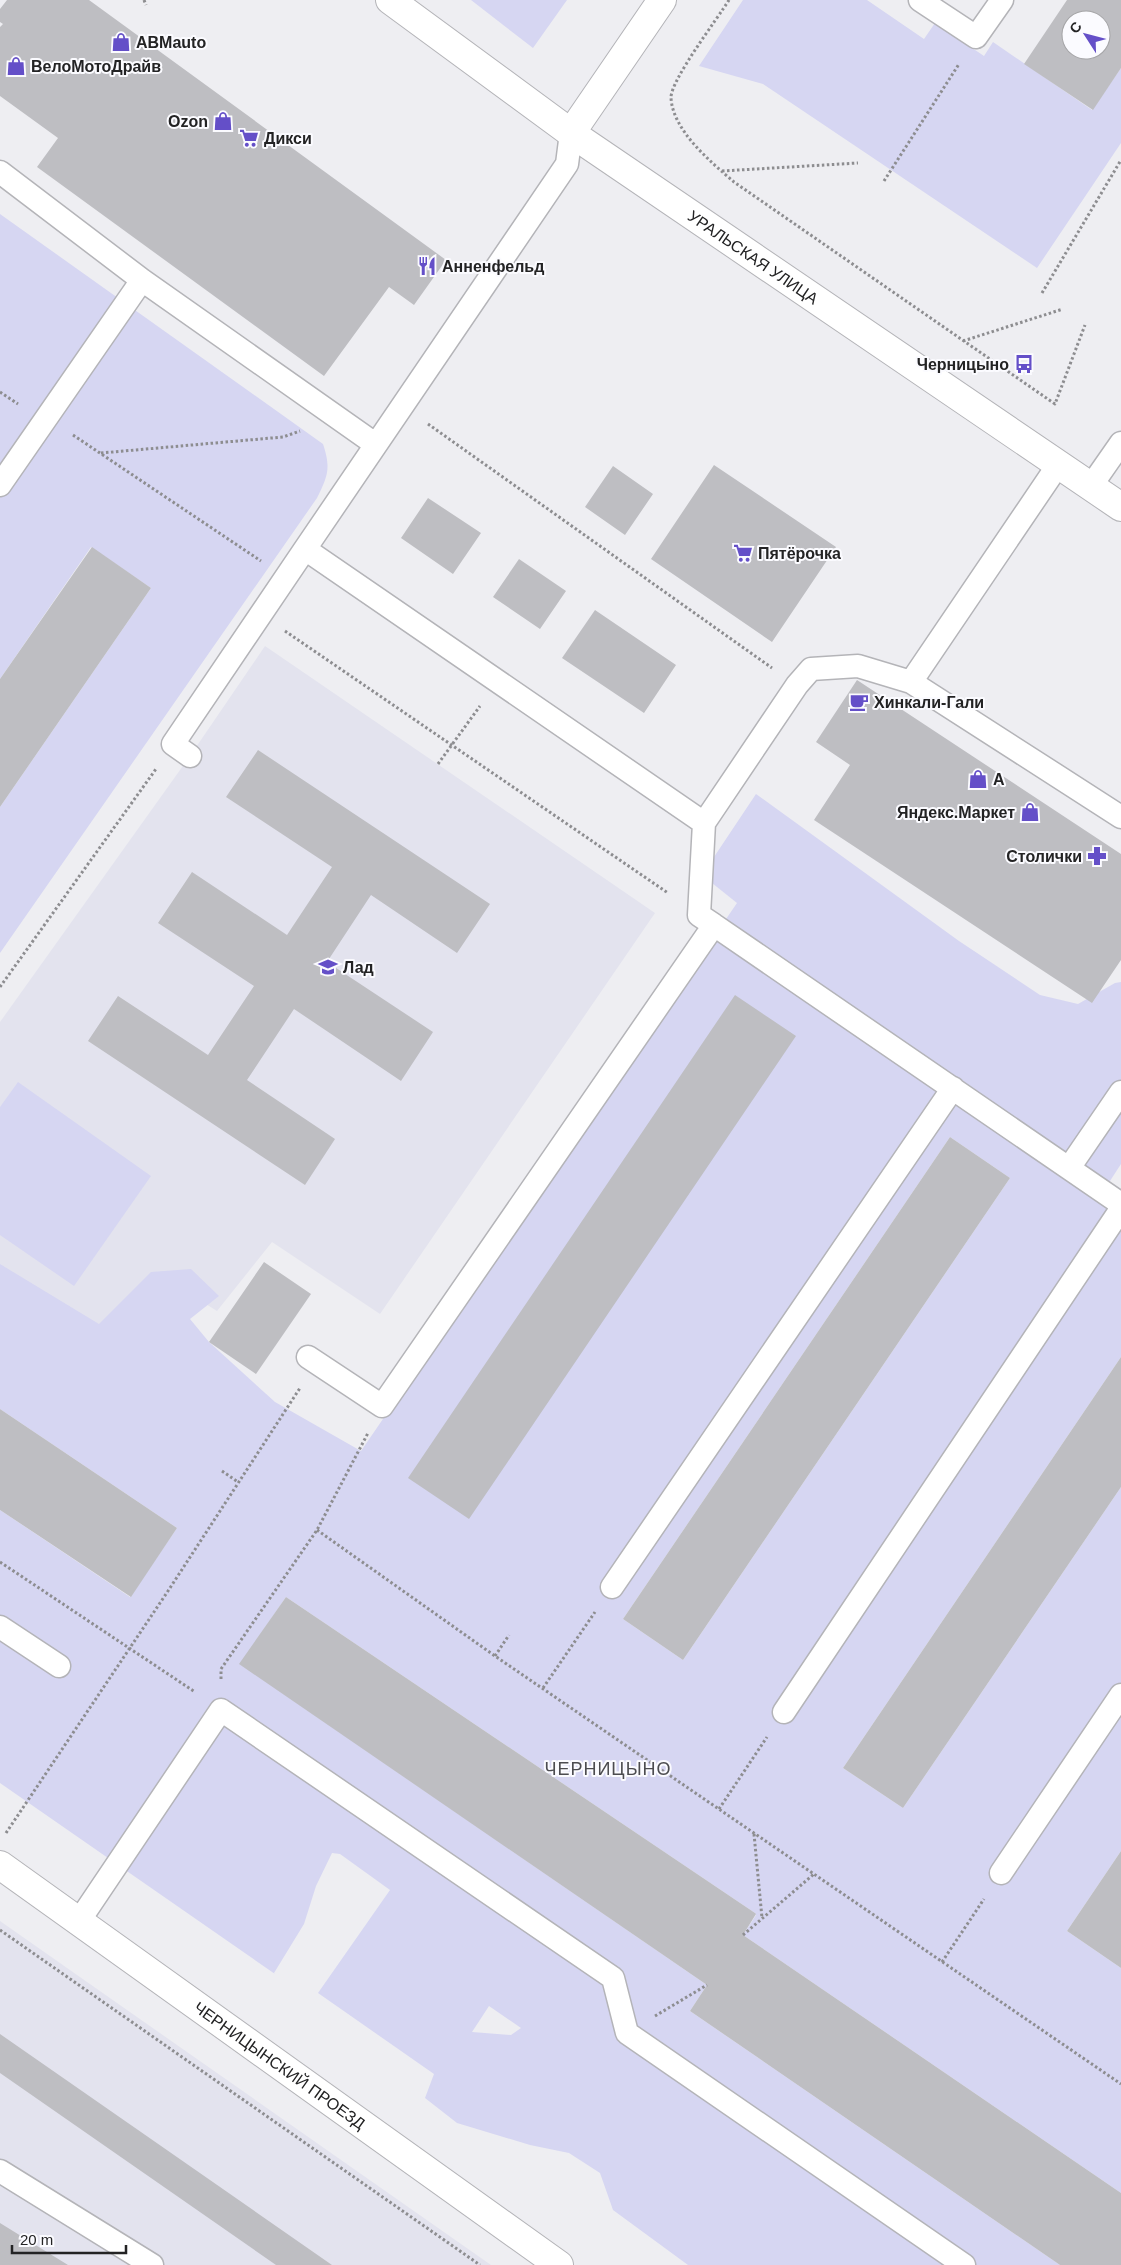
<svg xmlns="http://www.w3.org/2000/svg" width="1121" height="2265" viewBox="0 0 1121 2265" font-family="Arial,sans-serif">
  <rect width="100%" height="100%" fill="#eeeef2"/>
  <!-- built -->
  <path fill="#e3e3ee" d="M 265,646 L 655,913 L 380,1314 L 272,1242 L 217,1311 L 166,1279 L 90,1372 L 0,1312 L 0,1022 L 190,756 Z
    M 0,1921 L 491,2265 L 0,2265 Z"/>
  <!-- green -->
  <path fill="#d6d6f2" fill-rule="evenodd" d="M 471,0 L 567,0 L 533,48 Z
    M 743,0 L 867,0 L 924,39 L 935,23 L 984,56 L 993,42 L 1092,110 L 1121,68 L 1121,143 L 1037,268 L 763,84 L 699,66 Z
    M 0,214 L 323,444 C 331,468 328,476 317,498 L 0,953 L 0,807 L 151,588 L 91,547 L 0,679 Z
    M 756,794 L 959,941 L 1040,995 L 1078,1004 L 1115,983 L 1121,982 L 1121,1164 L 1108,1184 L 1110,1223 L 1121,1230 L 1121,1357 L 843,1768 L 903,1808 L 1121,1487 L 1121,1851 L 1067,1931 L 1121,1968 L 1121,2193 L 743,1935 L 756,1915 L 755,1913 L 286,1597 L 240,1664 L 707,1985 L 690,2011 L 1060,2265 L 688,2265 L 613,2210 L 600,2173 L 569,2153 L 530,2145 L 457,2123 L 425,2098 L 434,2074 L 318,1993 L 390,1890 L 340,1854 L 332,1853 L 316,1886 L 304,1924 L 274,1973 L 275,1974 L 0,1783 L 0,1510 L 130,1597 L 177,1528 L 0,1409 L 0,1264 L 99,1324 L 151,1272 L 191,1269 L 219,1296 L 190,1319 L 209,1342 L 275,1402 L 361,1451 L 737,903 L 702,875 ZM 950,1137 L 1010,1178 L 683,1660 L 623,1619 ZM 489,2006 L 521,2028 L 511,2035 L 472,2032 Z
    M 18,1082 L 151,1176 L 74,1286 L 0,1235 L 0,1107 Z"/>
  <!-- building -->
  <path fill="#bebec2" fill-rule="evenodd" d="M 7,0 L 89,0 L 446,260 L 414,305 L 389,287 L 324,376 L 37,167 L 58,138 L 0,96 L 0,27 L 3,24 L 0,22 L 0,9 Z
    M 1067,0 L 1121,0 L 1121,68 L 1093,110 L 1024,64 ZM 1071,20 L 1101,20 L 1101,50 L 1071,50 Z
    M 714,465 L 836,547 L 772,642 L 651,559 Z
    M 613,466 L 653,494 L 625,535 L 585,507 Z
    M 428,498 L 481,533 L 453,574 L 401,538 Z
    M 92,547 L 151,588 L 0,807 L 0,679 Z
    M 519,559 L 566,591 L 540,629 L 493,597 Z
    M 595,610 L 676,665 L 644,713 L 562,658 Z
    M 857,680 L 1121,854 L 1121,960 L 1092,1003 L 814,820 L 850,765 L 816,742 Z
    M 258,750 L 490,904 L 457,953 L 371,895 L 327,962 L 433,1032 L 401,1081 L 294,1009 L 247,1080 L 335,1139 L 305,1185 L 88,1041 L 118,996 L 208,1055 L 254,986 L 158,923 L 192,872 L 287,935 L 332,867 L 226,797 Z
    M 735,995 L 796,1036 L 469,1519 L 408,1478 Z
    M 950,1137 L 1010,1178 L 683,1660 L 623,1619 Z
    M 264,1262 L 311,1294 L 256,1374 L 209,1342 Z
    M 1121,1357 L 1121,1487 L 903,1808 L 843,1768 Z
    M 0,1409 L 177,1528 L 131,1597 L 0,1510 Z
    M 286,1597 L 755,1913 L 756,1914 L 743,1935 L 1121,2193 L 1121,2265 L 1060,2265 L 690,2011 L 707,1985 L 239,1664 Z
    M 1121,1851 L 1121,1968 L 1067,1931 Z
    M 0,2034 L 332,2265 L 276,2265 L 0,2073 Z
    M 0,2223 L 68,2265 L 0,2265 Z"/>
  <g fill="none" stroke-linecap="round" stroke-linejoin="round">
    <!-- lane casing -->
    <g stroke="#b4b4b8" stroke-width="25">
      <path id="lane" d="M 920,0 L 976,37 L 1002,0
        M 0,172 L 142,280 L 375,444
        M 0,485 L 142,280
        M 1091,486 L 1121,443
        M 911,682 L 1058,465
        M 190,756 L 173,744 L 305,549
        M 704,823 L 797,685 L 811,669 L 858,666 L 911,682 L 1121,817
        M 714,925 L 1121,1204
        M 1069,1168 L 1121,1092
        M 308,1357 L 382,1406 L 714,925 L 699,915 L 704,823 L 305,549 L 567,164 L 571,133
        M 612,1587 L 953,1088
        M 0,1627 L 59,1666
        M 784,1712 L 1121,1209
        M 1001,1873 L 1121,1695
        M 79,1921 L 221,1710 L 613,1978 L 627,2033 L 964,2265
        M 0,2171 L 152,2265"/>
    </g>
    <!-- secondary casing -->
    <g stroke="#b4b4b8" stroke-width="30">
      <g id="secondary">
        <path id="s1" d="M 390,0 L 571,133 L 1121,507"/>
        <path d="M 571,133 L 662,0"/>
        <path id="s2" d="M 0,1865 L 559,2265"/>
      </g>
    </g>
    <!-- path -->
    <path stroke="#8d8d90" stroke-width="3" stroke-dasharray="2.5 2.5" stroke-linecap="butt" d="M 144,0 L 146,5
      M 729,0 C 718,18 670,81 671,98 C 673,131 711,162 734,182 L 1055,404 L 1085,325
      M 722,171 L 858,163
      M 884,181 L 959,64
      M 1042,293 L 1121,160
      M 963,341 L 1063,309
      M 0,392 L 18,404
      M 428,424 L 772,668
      M 73,435 L 261,561
      M 101,453 L 283,437 L 300,431
      M 285,631 L 668,893
      M 438,764 L 480,706
      M 0,987 L 156,769
      M 222,1471 L 238,1482
      M 317,1530 L 495,1656 L 1121,2084
      M 0,1562 L 195,1692
      M 495,1656 L 509,1635
      M 221,1679 L 221,1669 L 317,1530 L 368,1433
      M 543,1688 L 595,1612
      M 719,1809 L 767,1737
      M 6,1833 L 168,1591 L 300,1388
      M 754,1834 L 762,1918
      M 0,1930 L 480,2265
      M 743,1935 L 814,1874
      M 942,1962 L 984,1899
      M 655,2016 L 707,1985"/>
    <!-- lane -->
    <use href="#lane" stroke="#fff" stroke-width="22"/>
    <!-- secondary -->
    <use href="#secondary" stroke="#fff" stroke-width="28"/>
  </g>
  <!-- icons -->
  <defs>
    <g id="shop-bare" transform="scale(1.5)"><path d="M-5-2.5h2.3a2.7 3.5 0 0 1 5.4 0H5L5.5 6h-11ZM-1.5-2.5h3a1.5 2.3 0 0 0-3 0Z" fill="#644fc8" stroke="#fbfbff" stroke-width="2.5" paint-order="stroke"/></g>
    <g id="supermarket-bare" transform="scale(1.5)"><path d="M-6-5.5h2.5l.6 2H6L4.5 2H-2.5L-4.4-4H-6ZM-1.5 3.2a1.3 1.3 0 1 0 .1 0ZM3 3.2a1.3 1.3 0 1 0 .1 0Z" fill="#644fc8" stroke="#fbfbff" stroke-width="2.5" paint-order="stroke"/></g>
    <g id="restaurant-bare" transform="scale(1.5)"><path d="M-5-6h1v4h1v-4h1v4h1v-4h1v5L-1.5 .5V6h-2V.5L-5-1ZM5-6V6H3V1.5H1.5Q1.5-4 5-6Z" fill="#644fc8" stroke="#fbfbff" stroke-width="2.5" paint-order="stroke"/></g>
    <g id="bus-bare" transform="scale(1.5)"><path d="M-5-6H5V4H4V6H2V4H-2V6H-4V4H-5ZM-3.5-4V0h7V-4ZM-3.5 1.2v1.5H-2V1.2ZM2 1.2v1.5H3.5V1.2Z" fill="#644fc8" stroke="#fbfbff" stroke-width="2.5" paint-order="stroke"/></g>
    <g id="cafe-bare" transform="scale(1.5)"><path d="M-5.5-4.5H6V0H3Q3 3.5 0 3.5H-2.5Q-5.5 3.5-5.5 0ZM3-3.2v2h1.7v-2ZM-6 4.5H4V6H-6Z" fill="#644fc8" stroke="#fbfbff" stroke-width="2.5" paint-order="stroke"/></g>
    <g id="pharmacy-bare" transform="scale(1.5)"><path d="M-2-6h4v4h4v4h-4v4h-4v-4h-4v-4h4Z" fill="#644fc8" stroke="#fbfbff" stroke-width="2.5" paint-order="stroke"/></g>
    <g id="school-bare" transform="scale(1.5)"><path d="M0-5L7-2L0 1L-7-2ZM-4 1L0 2.5L4 1V4Q0 6-4 4Z" fill="#644fc8" stroke="#fbfbff" stroke-width="2.5" paint-order="stroke"/></g>
  </defs>
  <g fill-rule="evenodd">
    <use href="#shop-bare" x="121" y="42"/>
    <use href="#shop-bare" x="16" y="66"/>
    <use href="#shop-bare" x="223" y="121"/>
    <use href="#supermarket-bare" x="249" y="138"/>
    <use href="#restaurant-bare" x="427" y="266"/>
    <use href="#bus-bare" x="1024" y="364"/>
    <use href="#supermarket-bare" x="743" y="553"/>
    <use href="#cafe-bare" x="859" y="702"/>
    <use href="#shop-bare" x="978" y="779"/>
    <use href="#shop-bare" x="1030" y="812"/>
    <use href="#pharmacy-bare" x="1097" y="856"/>
    <use href="#school-bare" x="328" y="967"/>
  </g>
  <g text-anchor="middle" stroke-width="4" stroke-linejoin="round" paint-order="stroke">
    <!-- poi labels -->
    <g font-size="16" font-weight="bold" fill="#232324" stroke="#fbfbff" text-anchor="start">
      <text x="136" y="48">ABMauto</text>
      <text x="31" y="72">ВелоМотоДрайв</text>
      <text x="208" y="127" text-anchor="end">Ozon</text>
      <text x="264" y="144">Дикси</text>
      <text x="442" y="272">Анненфельд</text>
      <text x="1009" y="370" text-anchor="end">Черницыно</text>
      <text x="758" y="559">Пятёрочка</text>
      <text x="874" y="708">Хинкали-Гали</text>
      <text x="993" y="785">А</text>
      <text x="1015" y="818" text-anchor="end">Яндекс.Маркет</text>
      <text x="1082" y="862" text-anchor="end">Столички</text>
      <text x="343" y="973">Лад</text>
    </g>
    <!-- street labels -->
    <g font-size="16" fill="#232324" stroke="#fbfbff">
      <text dy="6" stroke="none"><textPath href="#s1" startOffset="445">УРАЛЬСКАЯ УЛИЦА</textPath></text>
      <text dy="6" stroke="none"><textPath href="#s2" startOffset="344">ЧЕРНИЦЫНСКИЙ ПРОЕЗД</textPath></text>
    </g>
    <!-- neighbourhood labels -->
    <g font-size="18" letter-spacing="1" fill="#4c4c50" stroke="#fbfbff">
      <text x="608" y="1775">ЧЕРНИЦЫНО</text>
    </g>
  </g>
  <!-- north arrow -->
  <g transform="translate(1086 35) rotate(306)"><circle r="24" fill="#fbfbff" stroke="#a5a5a7"/>
  <path d="M0-4L9 19L0 12L-9 19Z" fill="#644fc8"/>
  <text y="-8" font-size="14" font-weight="bold" text-anchor="middle" fill="#232324">С</text>
  </g>
  <!-- scale -->
  <path d="M12 2245v8h114v-8" fill="none" stroke="#232324" stroke-width="2.5"/>
  <text x="20" y="2245" font-size="15" fill="#232324" stroke="#fbfbff" stroke-width="4" paint-order="stroke">20 m</text>
</svg>
